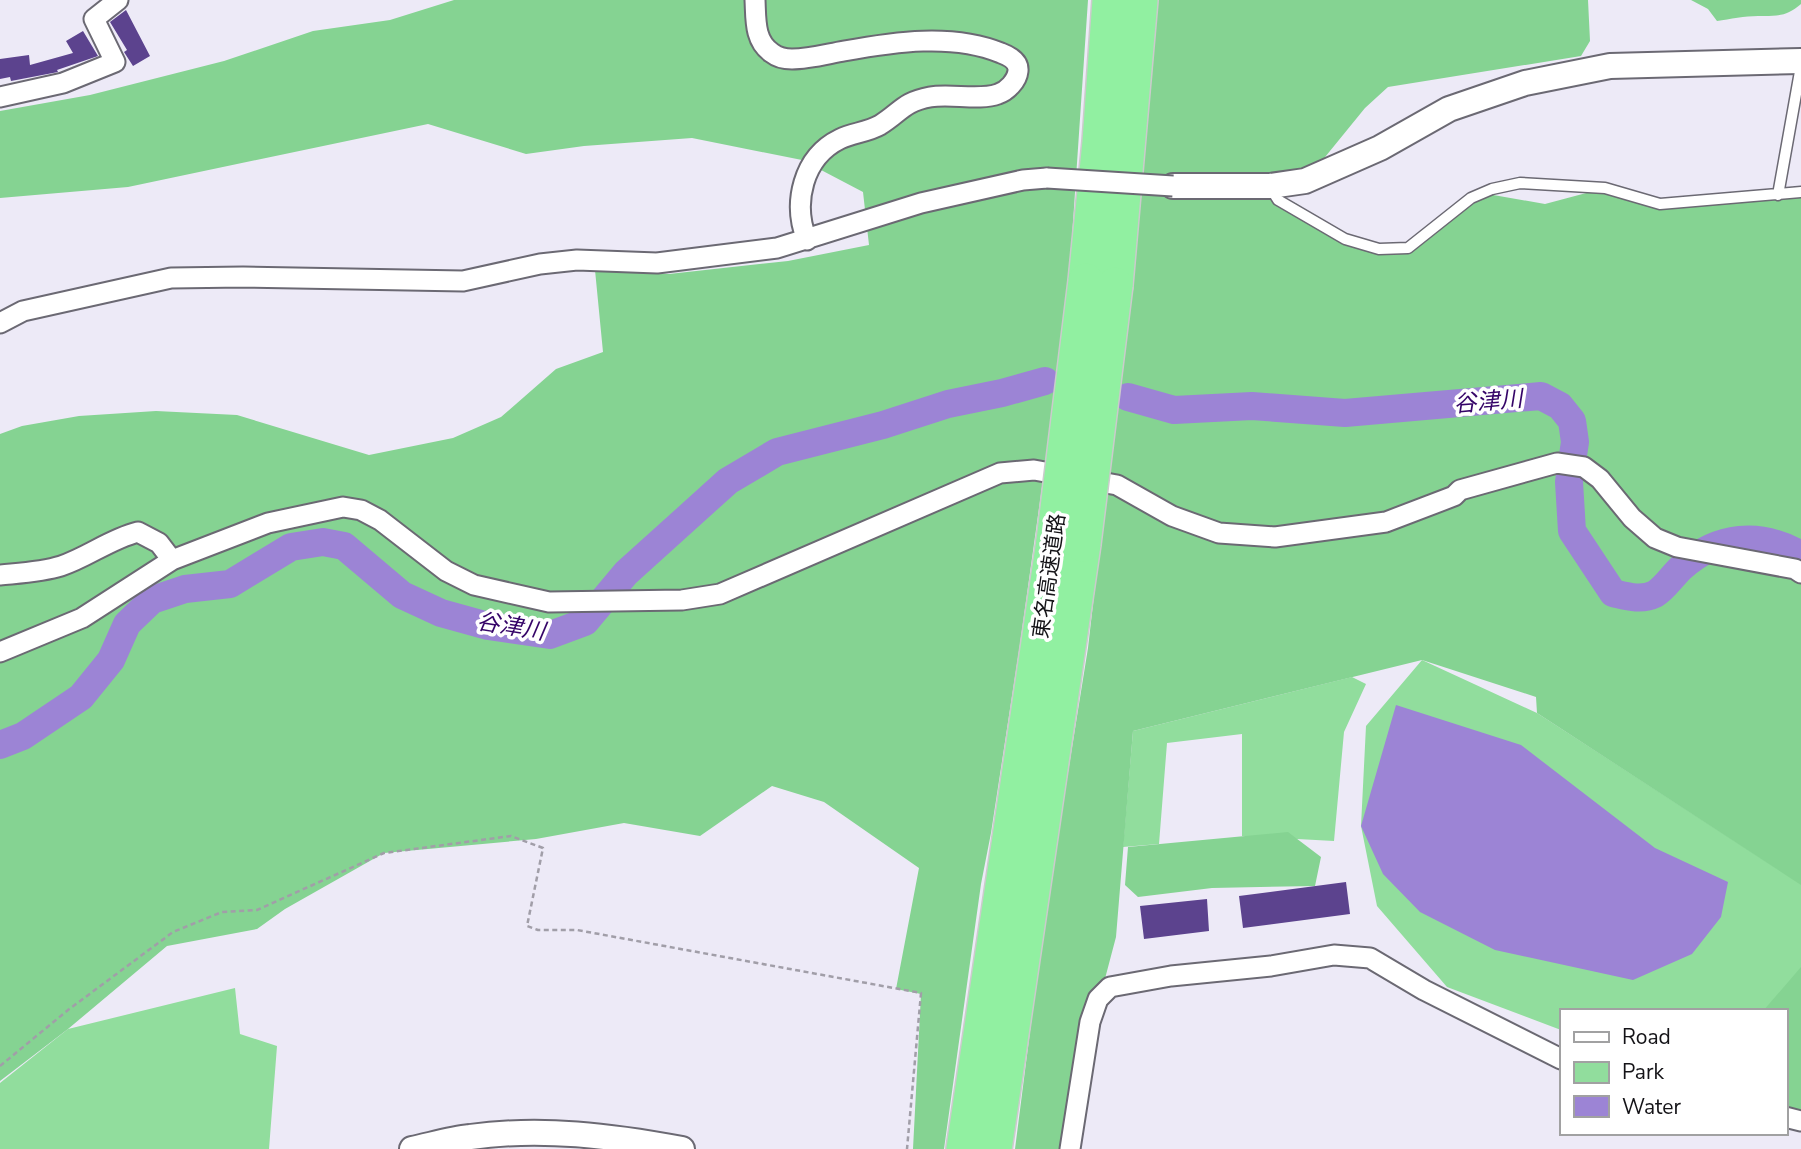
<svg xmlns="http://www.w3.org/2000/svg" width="1801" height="1149" viewBox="0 0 1801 1149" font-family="'Nunito Sans','Noto Sans JP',sans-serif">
  <rect width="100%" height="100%" fill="#edeaf7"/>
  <!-- green -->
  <path fill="#91dd9d" d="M 1422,660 L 1537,713 L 1801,884 L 1801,969 L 1767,1011 L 1561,1011 L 1561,1030 L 1447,987 L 1377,906 L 1361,826 L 1366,726 Z
    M 1352,677 L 1366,684 L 1344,732 L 1334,841 L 1242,836 L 1242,734 L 1167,743 L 1159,844 L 1123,847 L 1133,731 Z
    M 235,988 L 240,1034 L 277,1046 L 269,1149 L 0,1149 L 0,1083 L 68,1029 Z"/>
  <!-- forest -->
  <path fill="#85d392" d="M 454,0 L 1088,0 L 1072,237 L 1060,358 L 1020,644 L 991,833 L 981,884 L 944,1149 L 913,1149 L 921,994 L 896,989 L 919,868 L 824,802 L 772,786 L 700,836 L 624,823 L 536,839 L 384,853 L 285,909 L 257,929 L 167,946 L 68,1029 L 0,1081 L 0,434 L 22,426 L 79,416 L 156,411 L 237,415 L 369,455 L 453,438 L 501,417 L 556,369 L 603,352 L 595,270 L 669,274 L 788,261 L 869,245 L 863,192 L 802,160 L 692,138 L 584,146 L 526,154 L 428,124 L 128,187 L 0,198 L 0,111 L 90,95 L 224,61 L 313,31 L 390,20 Z
    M 1155,0 L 1588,0 L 1590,41 L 1581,56 L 1388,87 L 1365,108 L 1321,162 L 1274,192 L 1297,204 L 1345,239 L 1408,248 L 1482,193 L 1545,204 L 1605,188 L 1648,201 L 1801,198 L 1801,885 L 1537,713 L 1536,697 L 1422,660 L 1133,731 L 1116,937 L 1060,1149 L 1015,1149 L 1044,922 L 1088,648 L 1137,219 Z
    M 1691,0 L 1801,0 L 1801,4 C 1786,17 1776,16 1758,16 C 1745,16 1730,19 1717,21 L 1708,9 Z
    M 1288,832 L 1321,857 L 1315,886 L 1212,888 L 1138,897 L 1125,885 L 1128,847 Z
    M 1801,967 L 1801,1111 L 1785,1106 L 1785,1011 L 1763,1011 Z"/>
  <!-- water -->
  <path fill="#9c84d5" d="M 1396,705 L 1521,745 L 1655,848 L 1728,882 L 1721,917 L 1692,954 L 1633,980 L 1495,950 L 1420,912 L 1383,874 L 1361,826 Z"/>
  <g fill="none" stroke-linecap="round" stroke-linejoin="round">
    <!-- river -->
    <path stroke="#9c84d5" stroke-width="28" d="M 1128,397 L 1174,410 L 1252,406 L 1345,413 L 1541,396 L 1560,406 L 1572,421 L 1575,442 L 1569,482 L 1572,531 L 1613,593 C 1626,596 1641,601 1655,594 C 1665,588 1673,575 1682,567 C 1718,535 1760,531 1801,555
      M 0,745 L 23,736 L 81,697 L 111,660 L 127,624 L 152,600 L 185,589 L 230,584 L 291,547 L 323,542 L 344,546 L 402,595 L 441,613 L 488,626 L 550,635 L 585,622 L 626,573 L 728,481 L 777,452 L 883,425 L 948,404 L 1002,393 L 1045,381"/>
  </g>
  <!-- building -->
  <path fill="#5c438e" d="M 126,10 L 150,56 L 133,66 L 124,52 L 127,50 L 110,22 Z
    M 83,31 L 98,56 L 57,70 L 58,72 L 11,81 L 10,77 L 0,79 L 0,59 L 29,55 L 30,65 L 73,53 L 66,41 Z
    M 1346,882 L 1350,914 L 1243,928 L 1239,896 Z
    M 1207,899 L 1209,931 L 1144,939 L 1140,906 Z"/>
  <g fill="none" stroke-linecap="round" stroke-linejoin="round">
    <!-- service casing -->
    <g stroke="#6b6973" stroke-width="13">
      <path id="service" d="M 1270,187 L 1278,200 L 1345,239 L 1379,249 L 1408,248 L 1471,198 L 1492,189 L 1520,183 L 1605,188 L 1660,204 L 1801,192
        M 1778,195 L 1801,66"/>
    </g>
    <!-- minor casing -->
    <g stroke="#6b6973" stroke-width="23">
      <path id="minor" d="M 755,0 C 756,19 754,41 772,53 C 777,57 785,59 792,59 C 809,59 827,54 844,51 C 894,42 952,33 1001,53 C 1009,56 1019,61 1018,71 C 1017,81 1007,91 998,94 C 979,101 950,93 930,97 C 903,102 901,112 880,125 C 868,132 852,133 840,139 C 803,157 792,203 807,240
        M 0,97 L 63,83 L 115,62 L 94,19 L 118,0
        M 0,323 L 23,311 L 171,278 L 243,277 L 463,281 L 540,264 L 577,260 L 657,263 L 777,248 L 921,203 L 1023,180 L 1047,178
        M 0,575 C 20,573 42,572 61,566 C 88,557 110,539 138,532 L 159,543 L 172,560
        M 0,652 L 82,618 L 172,560 L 268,523 L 343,507 L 361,510 L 380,520 L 446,571 L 474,585 L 549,602 L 682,600 L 720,594 L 1000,473 L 1034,470 L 1117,485 L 1172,516 L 1219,533 L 1275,537 L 1386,522 L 1454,496 L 1460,490 L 1557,463 L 1584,467 L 1600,479 L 1632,518 L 1655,538 L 1677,547 L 1795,569 L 1801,573
        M 1785,1117 L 1801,1121
        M 1070,1149 L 1090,1022 L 1098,999 L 1110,987 L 1171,976 L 1271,966 L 1334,955 L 1370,958 L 1424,990 L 1561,1059"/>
    </g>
    <!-- tertiary casing -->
    <g stroke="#6b6973" stroke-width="28">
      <path id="tertiary" d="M 1173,186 L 1270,186 L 1305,181 L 1380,148 L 1449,109 L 1525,83 L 1610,66 L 1801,61
        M 412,1149 C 431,1145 451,1139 470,1137 C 542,1127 612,1136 682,1149"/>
    </g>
    <!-- motorway casing -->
    <g stroke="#cbcbcc" stroke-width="38">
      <path id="motorway" d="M 1086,281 L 1100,142 L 1110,0
        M 1115,285 L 1140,0
        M 964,1149 L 1054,541
        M 994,1149 L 1083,544"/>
    </g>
    <!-- path -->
    <path stroke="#a19ea8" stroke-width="2.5" stroke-dasharray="5 3.5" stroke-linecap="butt" d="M 0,1066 L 68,1010 L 173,932 L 222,912 L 257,910 L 384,853 L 511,836 L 543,848 L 527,926 L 538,930 L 577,930 L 921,993 L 907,1149"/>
    <!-- service -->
    <use href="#service" stroke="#fff" stroke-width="10"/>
    <!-- minor -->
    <use href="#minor" stroke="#fff" stroke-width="19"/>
    <!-- tertiary -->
    <use href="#tertiary" stroke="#fff" stroke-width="24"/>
    <!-- motorway -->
    <use href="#motorway" stroke="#91f0a1" stroke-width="35"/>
    <!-- minor-bridge casing -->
    <g stroke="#6b6973" stroke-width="23" stroke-linecap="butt">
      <path id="minor-bridge" d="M 1047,178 L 1173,186"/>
    </g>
    <!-- motorway-bridge casing -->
    <g stroke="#cbcbcc" stroke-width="38" stroke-linecap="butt">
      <path id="motorway-bridge" d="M 1054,541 L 1086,281
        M 1083,544 L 1115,285"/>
    </g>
    <!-- minor-bridge -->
    <use href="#minor-bridge" stroke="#fff" stroke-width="19"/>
    <!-- motorway-bridge -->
    <use href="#motorway-bridge" stroke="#91f0a1" stroke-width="35"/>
  </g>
  <g text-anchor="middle" stroke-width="7" stroke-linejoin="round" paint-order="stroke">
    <!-- street labels -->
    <g font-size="21" fill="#141317" stroke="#fff">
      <text transform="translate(1049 576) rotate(-82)" y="7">東名高速道路</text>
    </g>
    <!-- water labels -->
    <g font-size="23" font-style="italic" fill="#350468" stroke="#fff">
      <text transform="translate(1488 401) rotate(-5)" y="8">谷津川</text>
      <text transform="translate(511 626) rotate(9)" y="8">谷津川</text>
    </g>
  </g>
  <!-- legend -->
  <rect x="1560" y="1009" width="228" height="126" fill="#ffffff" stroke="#a1a1a2" stroke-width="2"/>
  <rect x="1574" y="1032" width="35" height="10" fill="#ffffff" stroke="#a1a1a2" stroke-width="2"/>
  <text x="1622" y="1044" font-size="21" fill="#141317">Road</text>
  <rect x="1574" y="1062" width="35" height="21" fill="#91dd9d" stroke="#a1a1a2" stroke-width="2"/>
  <text x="1622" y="1079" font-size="21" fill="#141317">Park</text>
  <rect x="1574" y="1096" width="35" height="21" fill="#9c84d5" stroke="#a1a1a2" stroke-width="2"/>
  <text x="1622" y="1114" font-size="21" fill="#141317">Water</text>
</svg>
